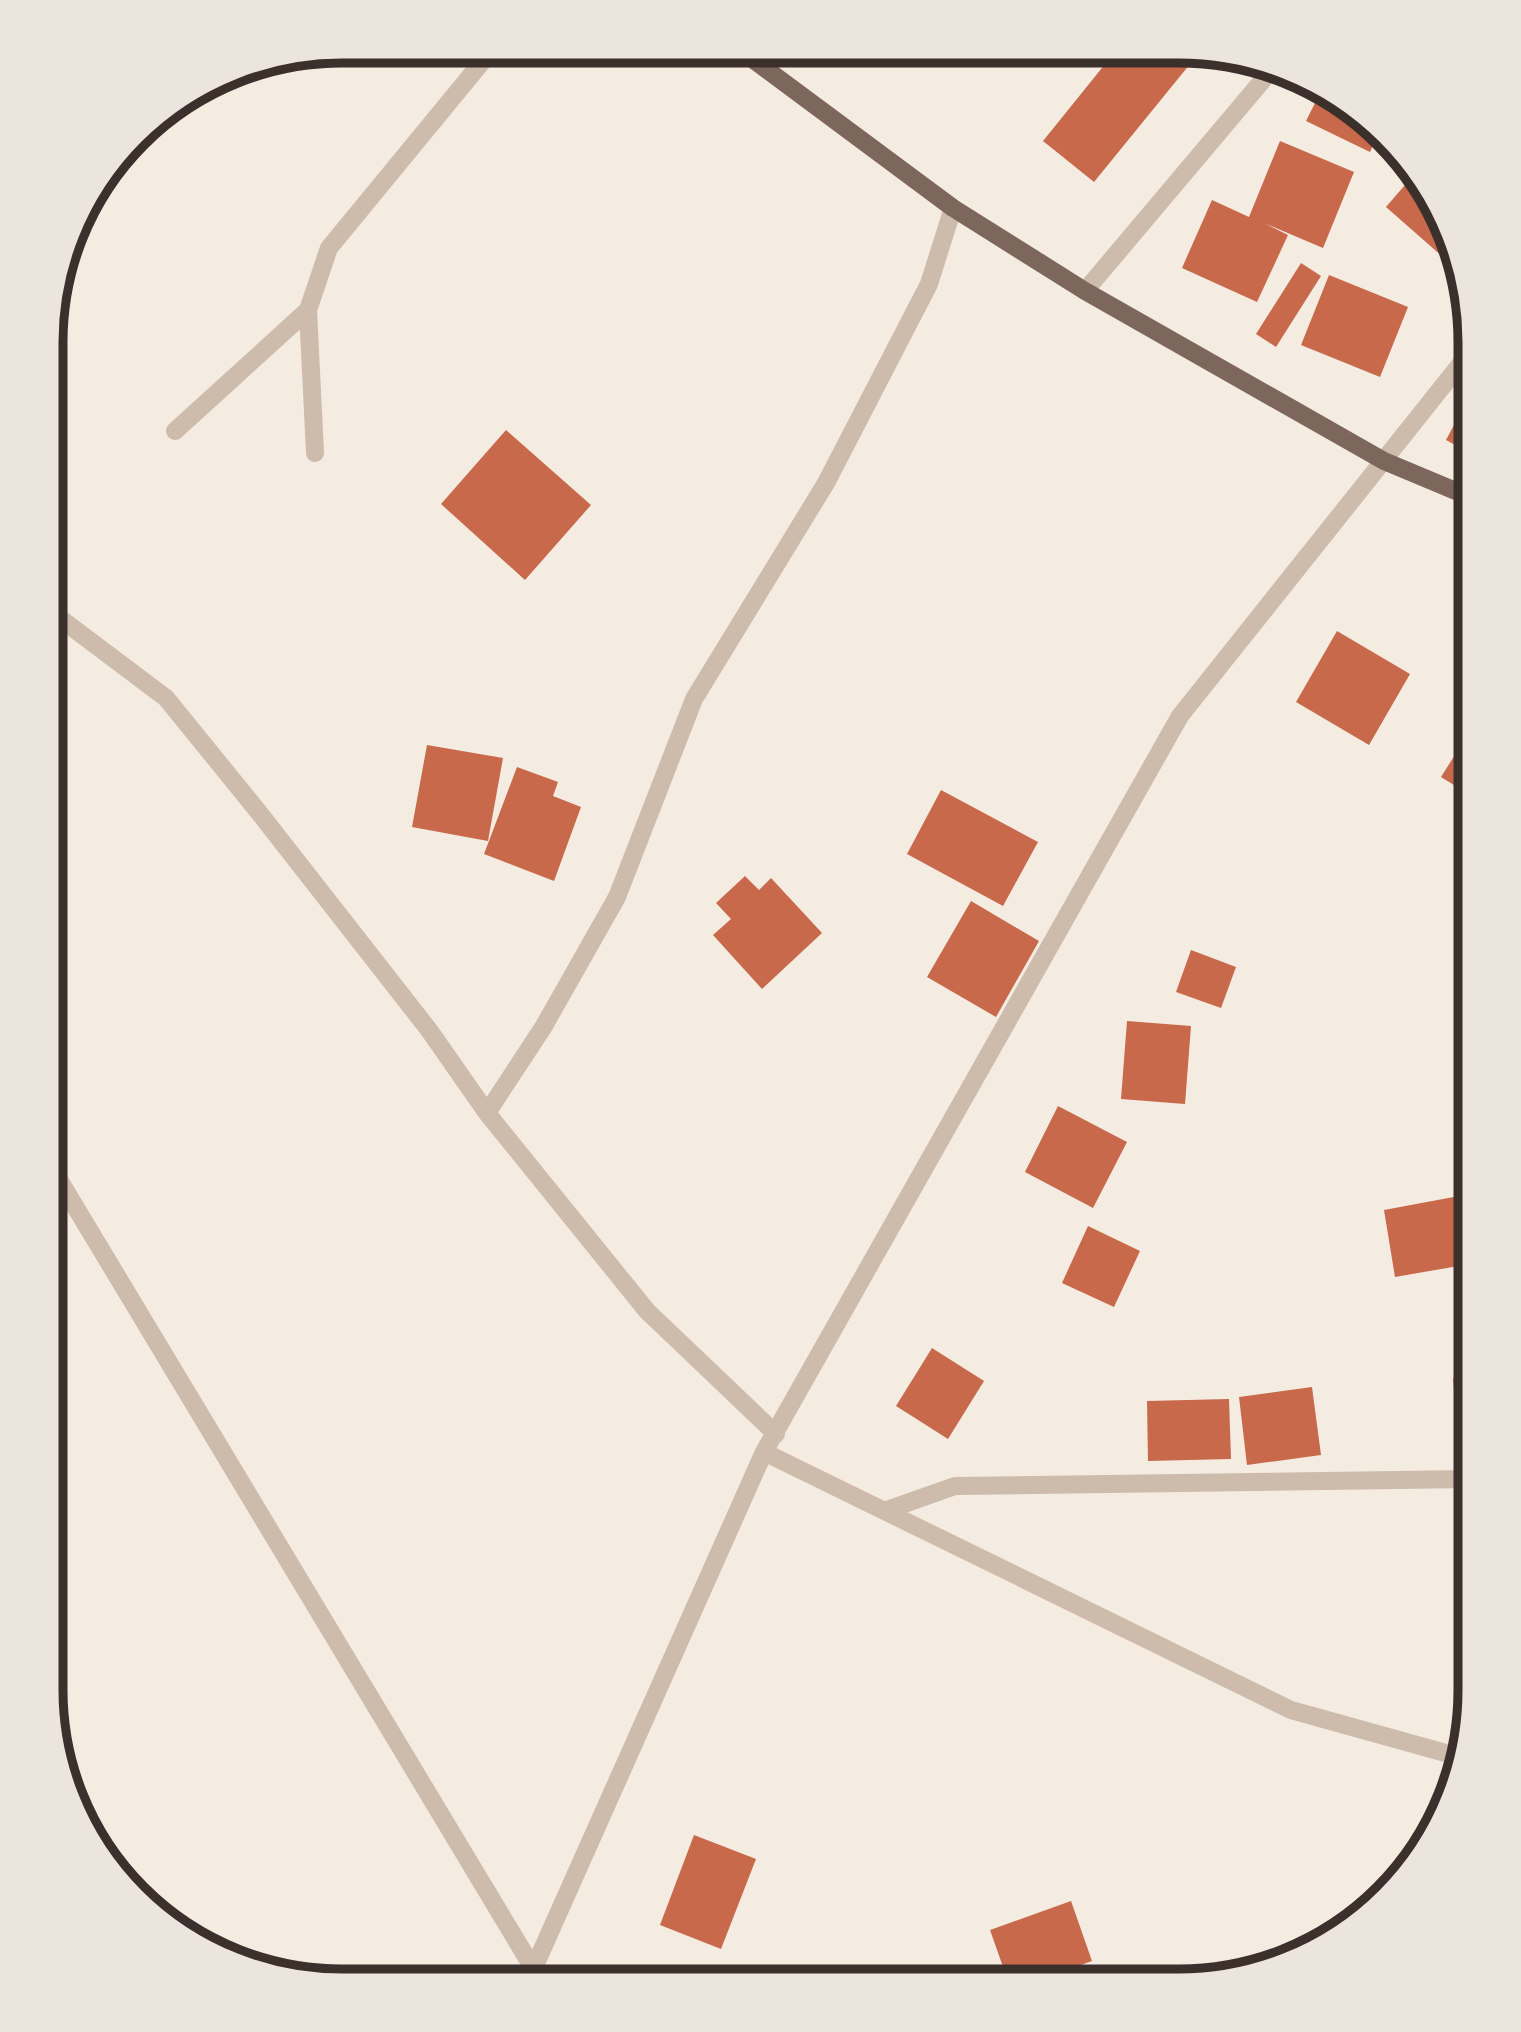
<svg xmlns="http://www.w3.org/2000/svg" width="1521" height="2032" viewBox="0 0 1521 2032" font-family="'Noto Sans',sans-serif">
  <rect width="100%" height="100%" fill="#f4ebe1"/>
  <!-- building -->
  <path fill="#c8694b" d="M 1114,53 L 1199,53 L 1094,182 L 1043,141 Z
    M 1321,91 L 1356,111 L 1377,137 L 1370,152 L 1306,121 Z
    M 1280,141 L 1354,172 L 1323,248 L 1264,223 L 1288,235 L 1257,302 L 1182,268 L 1212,200 L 1249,217 Z
    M 1411,178 L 1440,213 L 1452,265 L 1386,207 Z
    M 1301,263 L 1321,276 L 1276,347 L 1256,334 Z
    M 1329,275 L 1408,307 L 1380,377 L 1301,345 Z
    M 1466,402 L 1470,404 L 1470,453 L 1446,440 Z
    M 506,430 L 591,505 L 525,580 L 441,504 Z
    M 1337,631 L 1410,674 L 1369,745 L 1296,702 Z
    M 1470,731 L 1470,795 L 1441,777 Z
    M 427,745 L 503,758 L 488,841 L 412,827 Z
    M 517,767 L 558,782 L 553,796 L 581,807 L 554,881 L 484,854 Z
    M 941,790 L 1038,842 L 1003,906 L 907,854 Z
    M 745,876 L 759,890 L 771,878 L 822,933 L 762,989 L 713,935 L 731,919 L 716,903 Z
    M 971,901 L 1039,941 L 996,1017 L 927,977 Z
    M 1191,950 L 1236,967 L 1221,1008 L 1176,992 Z
    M 1127,1021 L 1191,1026 L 1185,1104 L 1121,1099 Z
    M 1058,1106 L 1127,1142 L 1093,1208 L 1025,1172 Z
    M 1459,1196 L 1470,1264 L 1395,1277 L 1384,1210 Z
    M 1088,1226 L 1140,1251 L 1114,1307 L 1062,1283 Z
    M 932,1348 L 984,1381 L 948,1439 L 896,1406 Z
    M 1470,1377 L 1470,1452 L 1459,1453 L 1453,1378 Z
    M 1312,1387 L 1321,1455 L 1247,1465 L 1239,1397 Z
    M 1229,1399 L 1231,1459 L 1148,1461 L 1147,1401 Z
    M 694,1835 L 756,1859 L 721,1949 L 660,1925 Z
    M 1071,1901 L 1092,1961 L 1035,1981 L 1008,1981 L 990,1930 Z"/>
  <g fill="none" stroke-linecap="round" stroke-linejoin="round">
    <!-- minor -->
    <path stroke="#cdbbac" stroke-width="18" d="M 1085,291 L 1273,68
      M 175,431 L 308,310
      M 315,453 L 308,310 L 329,248 L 491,51
      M 53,613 L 166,698 L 257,810 L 429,1030 L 487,1113 L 647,1311 L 776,1434
      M 487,1113 L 544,1026 L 617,897 L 694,699 L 826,483 L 929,284 L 953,208
      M 52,1168 L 533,1968
      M 764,1452 L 1291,1710 L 1460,1757
      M 884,1511 L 955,1486 L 1470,1479
      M 1438,1819 L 1438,1812 L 1455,1783
      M 529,1979 L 764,1452 L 1180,716 L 1470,352"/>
    <!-- primary -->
    <path stroke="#7d675c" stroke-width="18" d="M 743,52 L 953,208 L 1085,291 L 1384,461 L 1470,497"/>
  </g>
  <!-- crop -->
  <path d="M0 0H1521V2032H0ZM342 63H1179A279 279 0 0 1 1458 342V1690A279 279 0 0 1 1179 1969H342A279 279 0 0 1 63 1690V342A279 279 0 0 1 342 63Z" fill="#ece5de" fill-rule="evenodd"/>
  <path fill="none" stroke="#3b302b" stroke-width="9" d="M342 63H1179A279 279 0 0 1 1458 342V1690A279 279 0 0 1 1179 1969H342A279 279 0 0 1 63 1690V342A279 279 0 0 1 342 63Z"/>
</svg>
